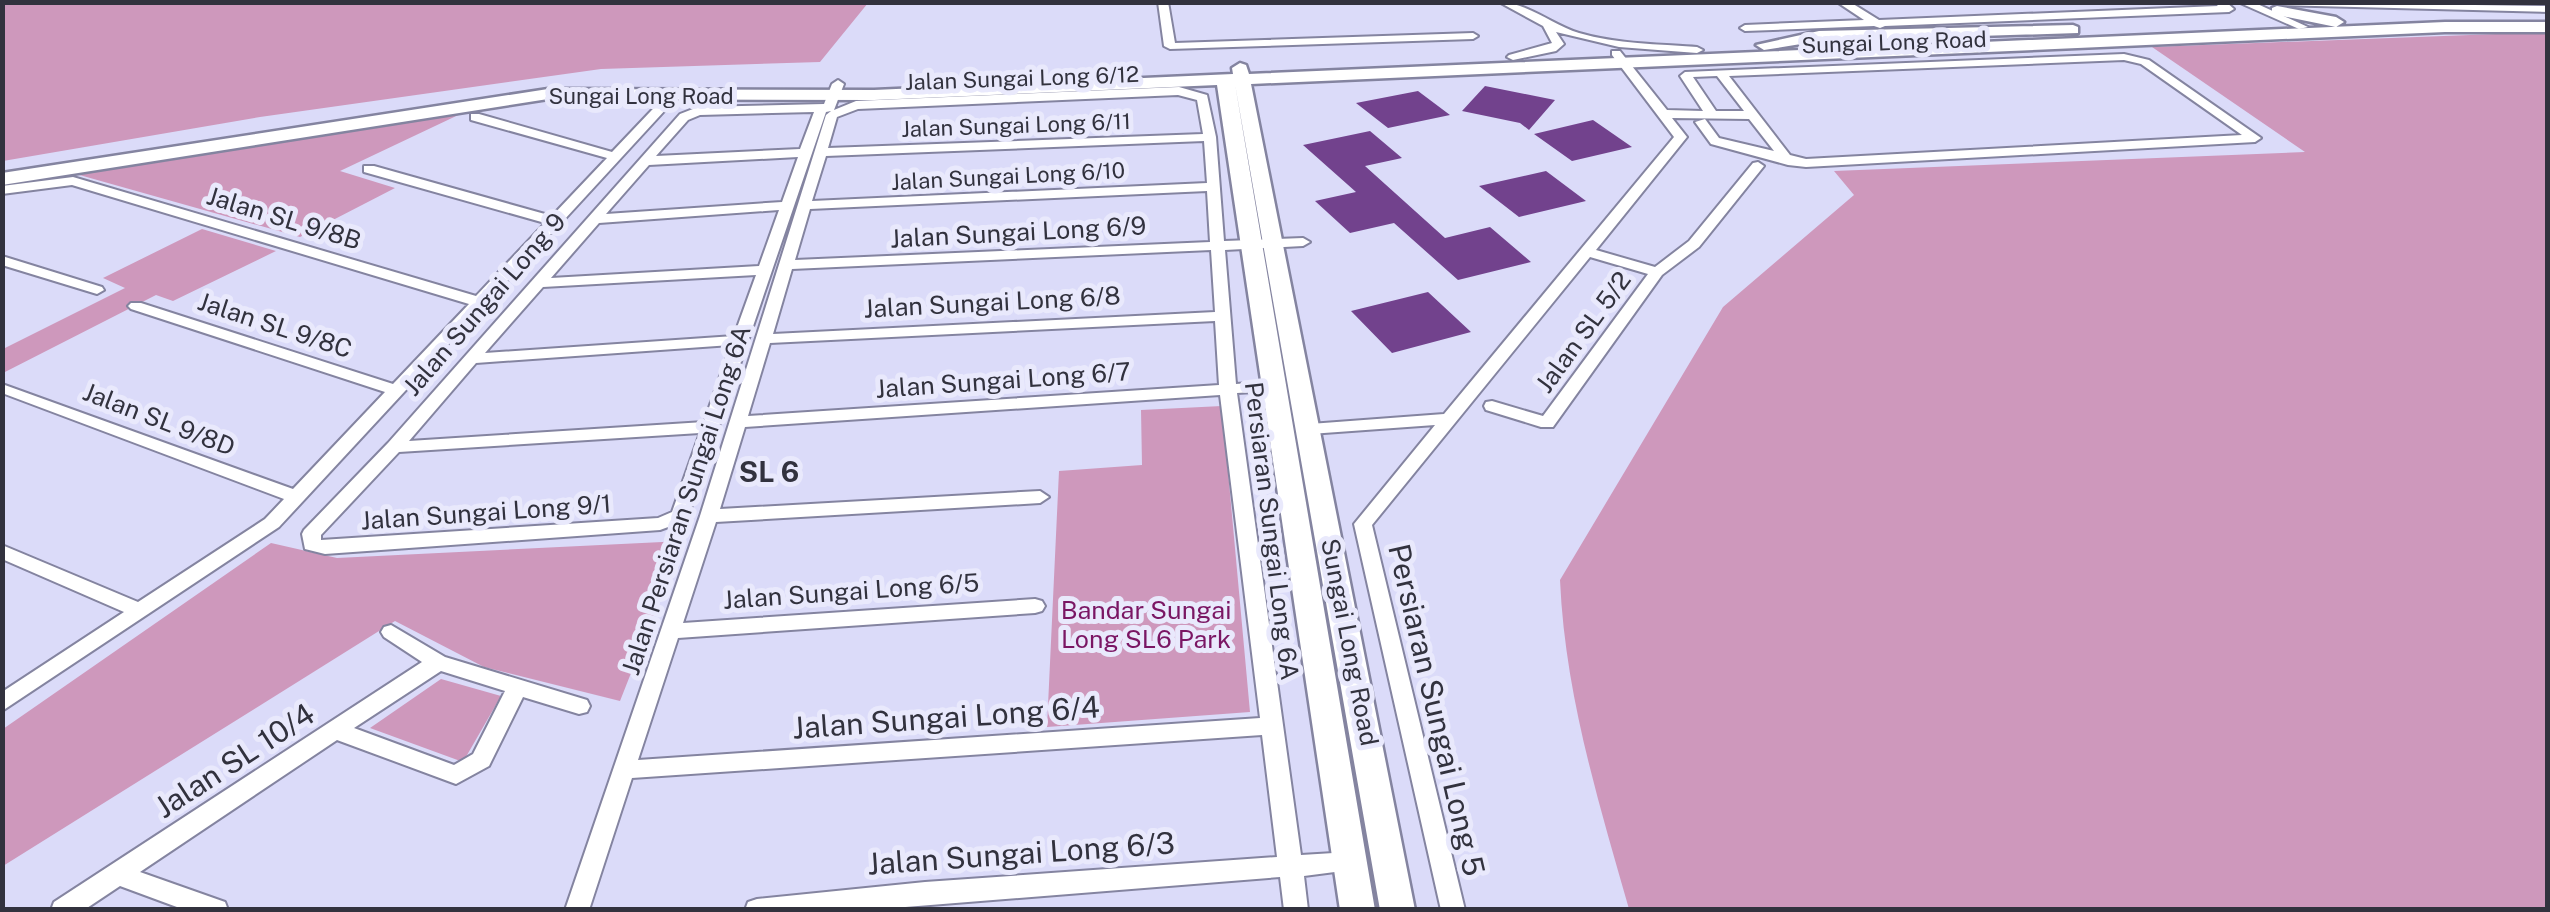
<svg xmlns="http://www.w3.org/2000/svg" width="2550" height="912" viewBox="0 0 2550 912" font-family="'Public Sans',sans-serif">
  <rect width="100%" height="100%" fill="#dbdbf9"/>
  <!-- green -->
  <path fill="#ce98bc" d="M 3,2 L 868,2 L 868,3 L 820,62 L 601,69 L 260,117 L 3,161 Z
    M 2547,32 L 2547,909 L 1629,909 C 1598,800 1565,694 1560,580 L 1723,307 L 1854,195 L 1834,171 L 2305,152 L 2152,47 Z
    M 471,109 L 340,171 L 395,188 L 300,237 L 76,174 Z
    M 202,229 L 276,251 L 173,301 L 156,295 L 3,373 L 3,349 L 125,288 L 103,278 Z
    M 1222,406 L 1250,712 L 1047,727 L 1059,471 L 1142,465 L 1141,410 Z
    M 683,541 L 620,701 L 484,667 L 395,621 L 3,866 L 3,729 L 271,543 L 337,558 Z
    M 441,679 L 501,696 L 463,762 L 370,728 Z"/>
  <!-- building -->
  <path fill="#72428d" d="M 1485,86 L 1555,100 L 1529,130 L 1520,123 L 1462,111 Z
    M 1418,91 L 1450,115 L 1388,128 L 1356,103 Z
    M 1593,120 L 1632,147 L 1572,161 L 1534,134 Z
    M 1370,131 L 1402,158 L 1365,166 L 1445,238 L 1490,227 L 1531,262 L 1458,280 L 1394,223 L 1350,233 L 1315,201 L 1356,192 L 1303,145 Z
    M 1546,171 L 1586,201 L 1519,217 L 1479,186 Z
    M 1428,292 L 1471,332 L 1392,353 L 1351,311 Z"/>
  <g fill="none" stroke-linecap="round" stroke-linejoin="round">
    <!-- street casing -->
    <g stroke="#8484a0" stroke-width="4">
      <path id="street" d="M 1158,2 L 1168,2 L 1175,43 L 1473,33 L 1478,36 L 1473,39 L 1170,49 L 1164,46 Z
        M 1499,2 C 1526,2 1553,25 1579,33 C 1617,44 1658,44 1697,47 L 1703,50 L 1697,53 L 1619,47 L 1556,32 L 1564,44 L 1556,51 L 1513,60 L 1507,57 L 1509,55 L 1552,43 L 1543,26 Z
        M 1837,2 L 1850,2 L 1879,20 L 2218,6 L 2213,2 L 2226,2 L 2234,9 L 2229,12 L 1885,26 L 1880,28 L 1874,26 L 1745,31 L 1740,28 L 1745,25 L 1864,20 Z
        M 2238,2 L 2253,2 L 2308,27 L 2299,29 Z
        M 2275,2 L 2548,6 L 2548,12 L 2280,5 Z
        M 1612,51 L 1620,51 L 1667,110 L 1703,111 L 1680,76 L 1685,72 L 2124,54 L 2149,60 L 2261,138 L 2255,142 L 1806,167 L 1788,165 L 1711,144 L 1695,122 L 1705,119 L 1719,138 L 1774,151 L 1749,119 L 1672,118 L 1687,137 L 1596,250 L 1655,267 L 1689,241 L 1753,163 L 1758,162 L 1764,166 L 1699,247 L 1662,275 L 1553,427 L 1541,427 L 1486,410 L 1484,406 L 1486,402 L 1492,401 L 1543,416 L 1648,274 L 1590,257 L 1372,525 L 1465,910 L 1441,910 L 1354,524 L 1435,425 L 1310,434 L 1301,429 L 1310,424 L 1444,414 L 1674,137 L 1612,55 ZM 2124,60 L 2141,64 L 2242,135 L 1806,159 L 1790,155 L 1729,76 ZM 1717,76 L 1744,111 L 1716,111 L 1693,77 Z
        M 838,80 L 844,84 L 834,110 L 856,101 L 1179,87 L 1207,95 L 1216,137 L 1224,241 L 1303,238 L 1310,242 L 1303,246 L 1225,250 L 1236,384 L 1274,381 L 1282,386 L 1274,391 L 1237,393 L 1301,855 L 1350,852 L 1358,855 L 1362,862 L 1358,869 L 1304,876 L 1308,910 L 1284,910 L 1280,877 L 868,910 L 745,910 L 748,902 L 757,899 L 925,882 L 1277,857 L 1262,735 L 632,778 L 589,910 L 565,910 L 700,516 L 826,115 L 831,111 L 826,112 L 687,520 L 660,530 L 325,554 L 305,549 L 302,534 L 304,530 L 388,443 L 680,114 L 698,107 L 824,104 L 832,84 ZM 1178,95 L 1197,100 L 1203,134 L 828,148 L 837,117 L 858,109 ZM 814,112 L 800,149 L 656,156 L 688,120 L 700,115 ZM 1204,141 L 1207,183 L 812,201 L 826,156 ZM 798,157 L 782,202 L 606,214 L 649,165 ZM 1207,191 L 1210,242 L 795,260 L 810,209 ZM 779,210 L 759,266 L 551,278 L 599,223 ZM 1211,250 L 1215,312 L 773,334 L 792,269 ZM 756,275 L 734,336 L 485,353 L 543,287 ZM 1215,321 L 1219,385 L 748,416 L 770,343 ZM 731,345 L 704,422 L 409,441 L 476,363 ZM 1220,395 L 1260,718 L 638,760 L 678,638 L 1035,613 L 1042,611 L 1045,606 L 1042,601 L 1035,599 L 683,623 L 716,522 L 1040,503 L 1049,497 L 1040,491 L 720,509 L 745,427 ZM 700,433 L 672,512 L 658,518 L 321,540 L 321,535 L 399,452 Z
        M 669,92 L 679,95 L 564,220 L 563,225 L 558,226 L 279,527 L 2,711 L 2,692 L 124,612 L 2,559 L 2,545 L 138,602 L 265,519 L 284,499 L 2,393 L 2,384 L 293,489 L 385,392 L 131,309 L 128,306 L 131,303 L 141,303 L 393,384 L 469,304 L 72,185 L 2,194 L 2,186 L 73,177 L 476,296 L 545,223 L 364,172 L 364,166 L 374,166 L 552,216 L 607,158 L 471,120 L 471,114 L 479,114 L 612,152 Z
        M 2,256 L 102,287 L 104,290 L 97,294 L 2,265 Z
        M 391,625 L 445,657 L 587,700 L 590,706 L 587,712 L 579,714 L 523,697 L 489,766 L 456,784 L 337,740 L 140,872 L 225,902 L 228,910 L 185,910 L 120,886 L 84,910 L 51,910 L 54,902 L 422,662 L 384,637 L 381,632 L 384,627 ZM 441,671 L 505,691 L 473,754 L 454,765 L 354,728 Z"/>
    </g>
    <!-- secondary casing -->
    <g stroke="#8484a0" stroke-width="5">
      <path id="secondary" d="M 2277,6 L 2336,17 L 2344,22 L 2336,27 L 2272,14 L 2272,8 Z
        M 2445,22 L 2548,22 L 2548,32 L 2445,32 L 1251,84 L 1415,910 L 1380,910 L 1235,84 L 1375,910 L 1340,910 L 1217,85 L 874,100 L 548,99 L 2,185 L 2,173 L 548,89 L 874,90 L 1233,74 L 1232,68 L 1240,63 L 1246,65 L 1249,74 Z
        M 2073,25 L 2078,27 L 2078,33 L 1819,41 L 1764,50 L 1756,45 L 1819,31 Z"/>
    </g>
    <!-- street -->
    <use href="#street" fill="#fff" fill-rule="evenodd"/>
    <!-- secondary -->
    <use href="#secondary" fill="#fff" fill-rule="evenodd"/>
  </g>
  <g text-anchor="middle" stroke-width="10" stroke-linejoin="round" paint-order="stroke">
    <!-- far-street labels -->
    <g font-size="22" fill="#32323e" stroke="#e9e9fc">
      <text transform="translate(1894 42) rotate(-2)" y="8">Sungai Long Road</text>
      <text transform="translate(1022 78) rotate(-2)" y="8">Jalan Sungai Long 6/12</text>
      <text x="641" y="104">Sungai Long Road</text>
      <text transform="translate(1016 125) rotate(-2)" y="8">Jalan Sungai Long 6/11</text>
      <text transform="translate(1008 176) rotate(-3)" y="8">Jalan Sungai Long 6/10</text>
    </g>
    <!-- street labels -->
    <g font-size="25" fill="#32323e" stroke="#e9e9fc">
      <text transform="translate(284 218) rotate(17)" y="9">Jalan SL 9/8B</text>
      <text transform="translate(1018 232) rotate(-3)" y="9">Jalan Sungai Long 6/9</text>
      <text transform="translate(992 302) rotate(-3)" y="9">Jalan Sungai Long 6/8</text>
      <text transform="translate(484 304) rotate(-49)" y="9">Jalan Sungai Long 9</text>
      <text transform="translate(275 325) rotate(18)" y="9">Jalan SL 9/8C</text>
      <text transform="translate(1583 332) rotate(-54)" y="9">Jalan SL 5/2</text>
      <text transform="translate(1003 380) rotate(-4)" y="9">Jalan Sungai Long 6/7</text>
      <text transform="translate(159 419) rotate(21)" y="9">Jalan SL 9/8D</text>
      <text transform="translate(686 500) rotate(-72)" y="9">Jalan Persiaran Sungai Long 6A</text>
      <text transform="translate(486 512) rotate(-4)" y="9">Jalan Sungai Long 9/1</text>
      <text transform="translate(1272 531) rotate(83)" y="9">Persiaran Sungai Long 6A</text>
      <text transform="translate(851 591) rotate(-4)" y="9">Jalan Sungai Long 6/5</text>
      <text transform="translate(1350 642) rotate(79)" y="9">Sungai Long Road</text>
    </g>
    <!-- park labels -->
    <g font-size="25" fill="#7a1664" stroke="#e9e9fc">
      <text x="1146" y="619">Bandar Sungai<tspan x="1146" dy="29">Long SL6 Park</tspan></text>
    </g>
    <!-- neighbourhood labels -->
    <g font-size="28" font-weight="bold" fill="#32323e" stroke="#e9e9fc">
      <text x="769" y="482">SL 6</text>
    </g>
    <!-- near-street labels -->
    <g font-size="30" fill="#32323e" stroke="#e9e9fc">
      <text transform="translate(1436 710) rotate(77)" y="10">Persiaran Sungai Long 5</text>
      <text transform="translate(946 718) rotate(-4)" y="10">Jalan Sungai Long 6/4</text>
      <text transform="translate(235 761) rotate(-33)" y="10">Jalan SL 10/4</text>
      <text transform="translate(1021 854) rotate(-4)" y="10">Jalan Sungai Long 6/3</text>
    </g>
  </g>
  <!-- border -->
  <rect width="2550" height="912" fill="none" stroke="#32323e" stroke-width="10"/>
</svg>
